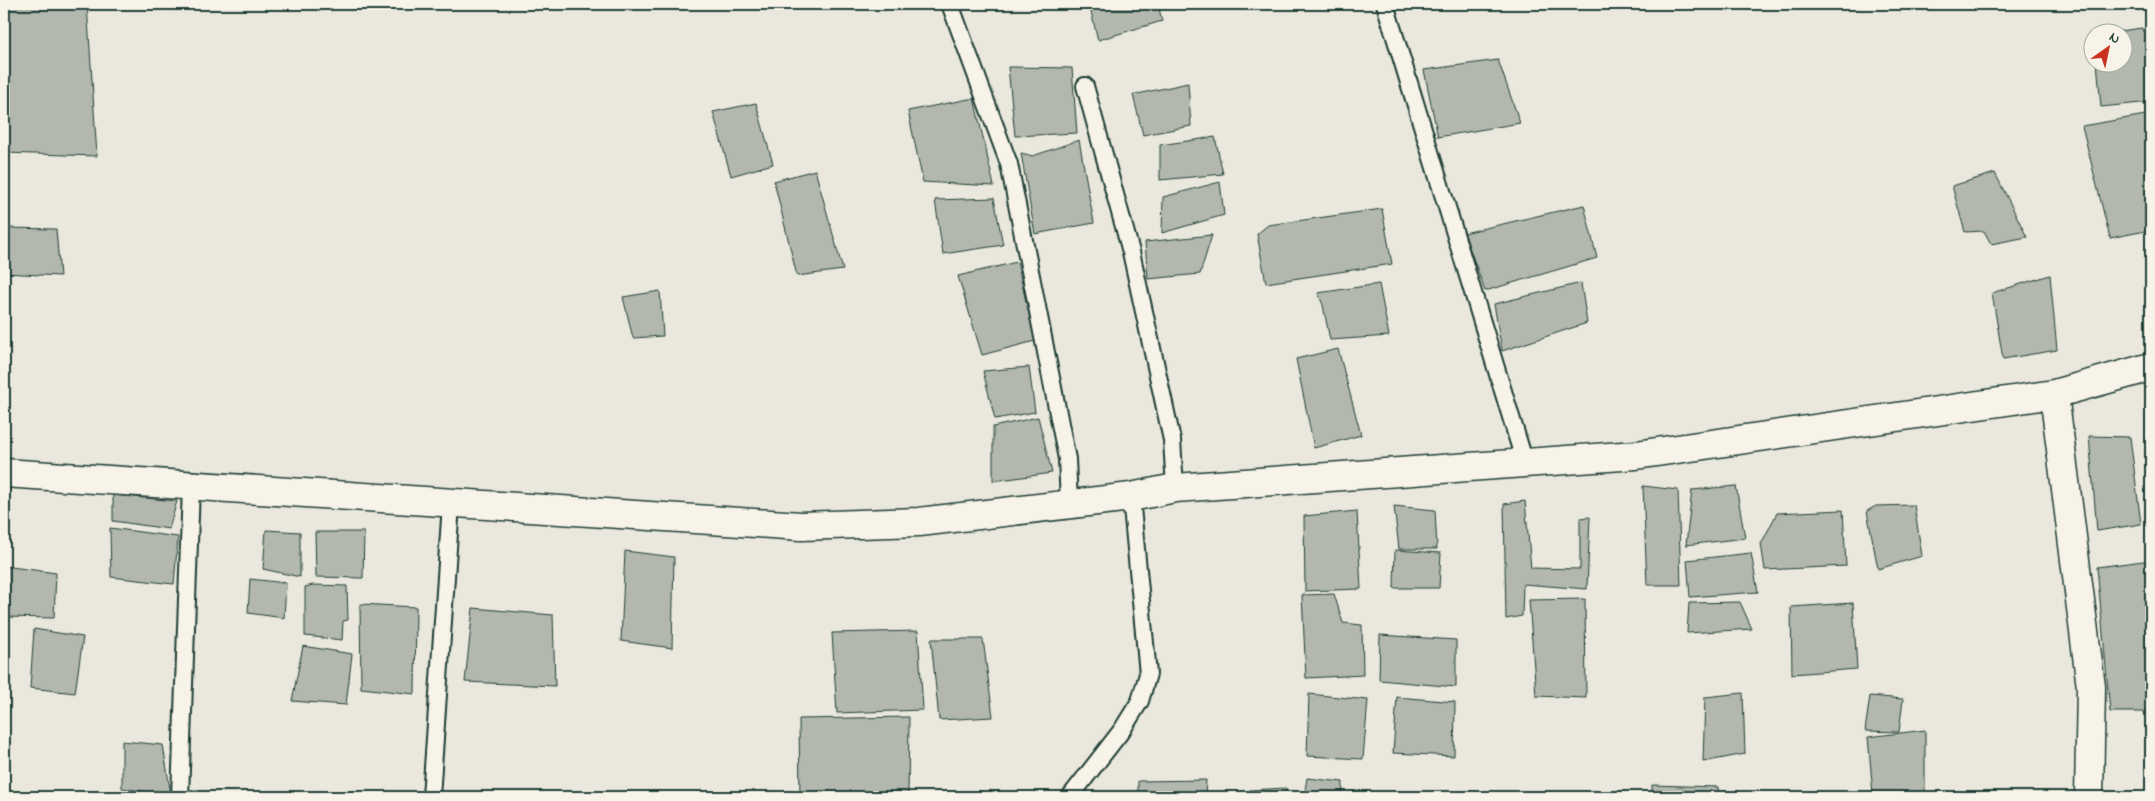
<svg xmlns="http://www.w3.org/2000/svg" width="2155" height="801" viewBox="0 0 2155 801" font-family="'Indie Flower',sans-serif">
  <rect width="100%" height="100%" fill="#eae8dd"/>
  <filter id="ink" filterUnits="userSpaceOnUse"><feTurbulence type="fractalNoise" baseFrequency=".02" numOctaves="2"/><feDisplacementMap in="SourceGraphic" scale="10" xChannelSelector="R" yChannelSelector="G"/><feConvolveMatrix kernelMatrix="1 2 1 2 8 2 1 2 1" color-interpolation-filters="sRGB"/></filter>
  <g filter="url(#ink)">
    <!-- building -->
    <path fill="#b2b8ae" stroke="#1f3d34" d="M 4,4 L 87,4 L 97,156 L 4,153 Z
      M 1089,4 L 1158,4 L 1162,21 L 1098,40 Z
      M 2142,28 L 2151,77 L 2151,102 L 2101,107 L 2097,62 L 2122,62 L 2122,32 L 2113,32 Z
      M 1498,60 L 1520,123 L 1438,137 L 1424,70 Z
      M 1008,67 L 1072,68 L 1077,133 L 1015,136 Z
      M 1188,83 L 1191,126 L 1143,135 L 1133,95 Z
      M 974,98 L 994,186 L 923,182 L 908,111 Z
      M 756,103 L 773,164 L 731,176 L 713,112 Z
      M 2151,114 L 2151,230 L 2110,238 L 2082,126 Z
      M 1215,137 L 1223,174 L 1160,180 L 1160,145 Z
      M 1079,140 L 1094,223 L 1035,234 L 1021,153 L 1033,156 Z
      M 815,170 L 843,270 L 797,276 L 774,181 Z
      M 1995,173 L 2027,237 L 1991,244 L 1984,231 L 1965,232 L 1952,186 Z
      M 1220,182 L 1224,215 L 1162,233 L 1163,197 Z
      M 994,198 L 1003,245 L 943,254 L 935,200 Z
      M 1584,205 L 1597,258 L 1485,291 L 1464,233 Z
      M 1382,209 L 1392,264 L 1266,283 L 1257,234 L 1268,225 Z
      M 4,228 L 56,229 L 60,276 L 4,273 Z
      M 1212,235 L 1200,274 L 1148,279 L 1145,242 Z
      M 1017,262 L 1035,341 L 982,355 L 958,276 Z
      M 2050,275 L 2057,350 L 2003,359 L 1992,293 Z
      M 1581,283 L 1587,323 L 1502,351 L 1494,304 Z
      M 1379,284 L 1389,336 L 1330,340 L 1323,305 L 1318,293 Z
      M 660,291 L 663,336 L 633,338 L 623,297 Z
      M 1338,349 L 1361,435 L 1314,448 L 1296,359 Z
      M 1029,367 L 1035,412 L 995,419 L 983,371 Z
      M 1038,417 L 1052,473 L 993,481 L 993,427 Z
      M 2089,436 L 2130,437 L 2141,524 L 2097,531 Z
      M 1643,486 L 1678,490 L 1681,585 L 1647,585 Z
      M 1736,486 L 1745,538 L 1686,545 L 1692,490 Z
      M 113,495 L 177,501 L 169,529 L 113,521 Z
      M 1525,501 L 1531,568 L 1580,569 L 1580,518 L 1590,517 L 1587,589 L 1523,584 L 1522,616 L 1506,619 L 1504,504 Z
      M 1914,505 L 1922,556 L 1878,569 L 1867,511 L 1876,506 Z
      M 1394,506 L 1435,510 L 1437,549 L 1399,549 Z
      M 1843,510 L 1846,566 L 1765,570 L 1761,544 L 1777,513 Z
      M 1357,511 L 1361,589 L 1305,591 L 1304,516 Z
      M 110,528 L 178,537 L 174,584 L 111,577 Z
      M 266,530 L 300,532 L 300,577 L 263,569 Z
      M 315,532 L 364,532 L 363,578 L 316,577 Z
      M 1395,550 L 1441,553 L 1439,588 L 1394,588 Z
      M 625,551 L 674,557 L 672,648 L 621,641 Z
      M 1751,553 L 1758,592 L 1690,597 L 1687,560 Z
      M 2151,560 L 2151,712 L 2110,712 L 2097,567 Z
      M 4,566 L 56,573 L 54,618 L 4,617 Z
      M 250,579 L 286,583 L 284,618 L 248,613 Z
      M 313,585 L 347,586 L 348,620 L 343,621 L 342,640 L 305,636 L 305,587 Z
      M 1334,594 L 1343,623 L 1362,625 L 1363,675 L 1306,678 L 1302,595 Z
      M 1585,599 L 1586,698 L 1536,696 L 1529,600 Z
      M 1740,602 L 1752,629 L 1687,633 L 1689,603 Z
      M 1853,603 L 1857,669 L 1792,674 L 1791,607 Z
      M 360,604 L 416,607 L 415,694 L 361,688 Z
      M 473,608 L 553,615 L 555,686 L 465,682 Z
      M 34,629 L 83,637 L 75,693 L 30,688 Z
      M 918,631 L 923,710 L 837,713 L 832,633 Z
      M 1380,635 L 1456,640 L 1456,687 L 1379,680 Z
      M 931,639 L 983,639 L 993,717 L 939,720 Z
      M 303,646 L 352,654 L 346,705 L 292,701 Z
      M 1743,693 L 1745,754 L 1703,762 L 1705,697 Z
      M 1309,694 L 1368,700 L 1363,759 L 1307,756 Z
      M 1870,696 L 1903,699 L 1899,732 L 1865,731 Z
      M 1397,697 L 1455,702 L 1454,756 L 1393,753 Z
      M 909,717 L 908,797 L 800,797 L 799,719 Z
      M 1925,730 L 1925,794 L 1873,794 L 1868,737 Z
      M 122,741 L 163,745 L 171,795 L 122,788 Z
      M 1307,778 L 1343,782 L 1342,797 L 1304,797 Z
      M 1206,780 L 1205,797 L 1138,797 L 1138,781 Z
      M 1652,785 L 1718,787 L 1719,797 L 1652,797 Z
      M 1286,788 L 1286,797 L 1250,797 L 1250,790 Z"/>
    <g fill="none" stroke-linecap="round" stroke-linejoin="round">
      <!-- lane casing -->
      <g stroke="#1f3d34" stroke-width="20">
        <path id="lane" d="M 950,4 L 1009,164 L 1067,459 L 1069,503
          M 1385,4 L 1525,463
          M 1085,86 L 1131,252 L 1172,440 L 1175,488
          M 180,797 L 191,487
          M 431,797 L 451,504
          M 1070,797 L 1122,730 L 1140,701 L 1148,674 L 1131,497"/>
      </g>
      <!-- street casing -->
      <g stroke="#1f3d34" stroke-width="31">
        <path id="street" d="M 2054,394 L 2091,687 L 2089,797
          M 4,473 L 801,526 L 919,522 L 1131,497 L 1175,488 L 1636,455 L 2054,394 L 2151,367"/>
      </g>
      <!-- lane -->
      <use href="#lane" stroke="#f7f3e8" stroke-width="16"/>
      <!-- street -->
      <use href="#street" stroke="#f7f3e8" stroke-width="28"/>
    </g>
  </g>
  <!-- margin -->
  <rect width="2155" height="801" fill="none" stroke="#f7f3e8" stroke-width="20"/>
  <rect x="10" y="10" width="2135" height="781" fill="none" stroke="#1f3d34" stroke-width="2" filter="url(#ink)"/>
  <!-- north arrow -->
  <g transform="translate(2108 48) rotate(33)"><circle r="24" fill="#f7f3e8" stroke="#a1aaa0"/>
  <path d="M0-4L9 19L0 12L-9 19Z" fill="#c8321e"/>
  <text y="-8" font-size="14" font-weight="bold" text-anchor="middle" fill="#1f3d34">N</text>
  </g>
</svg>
